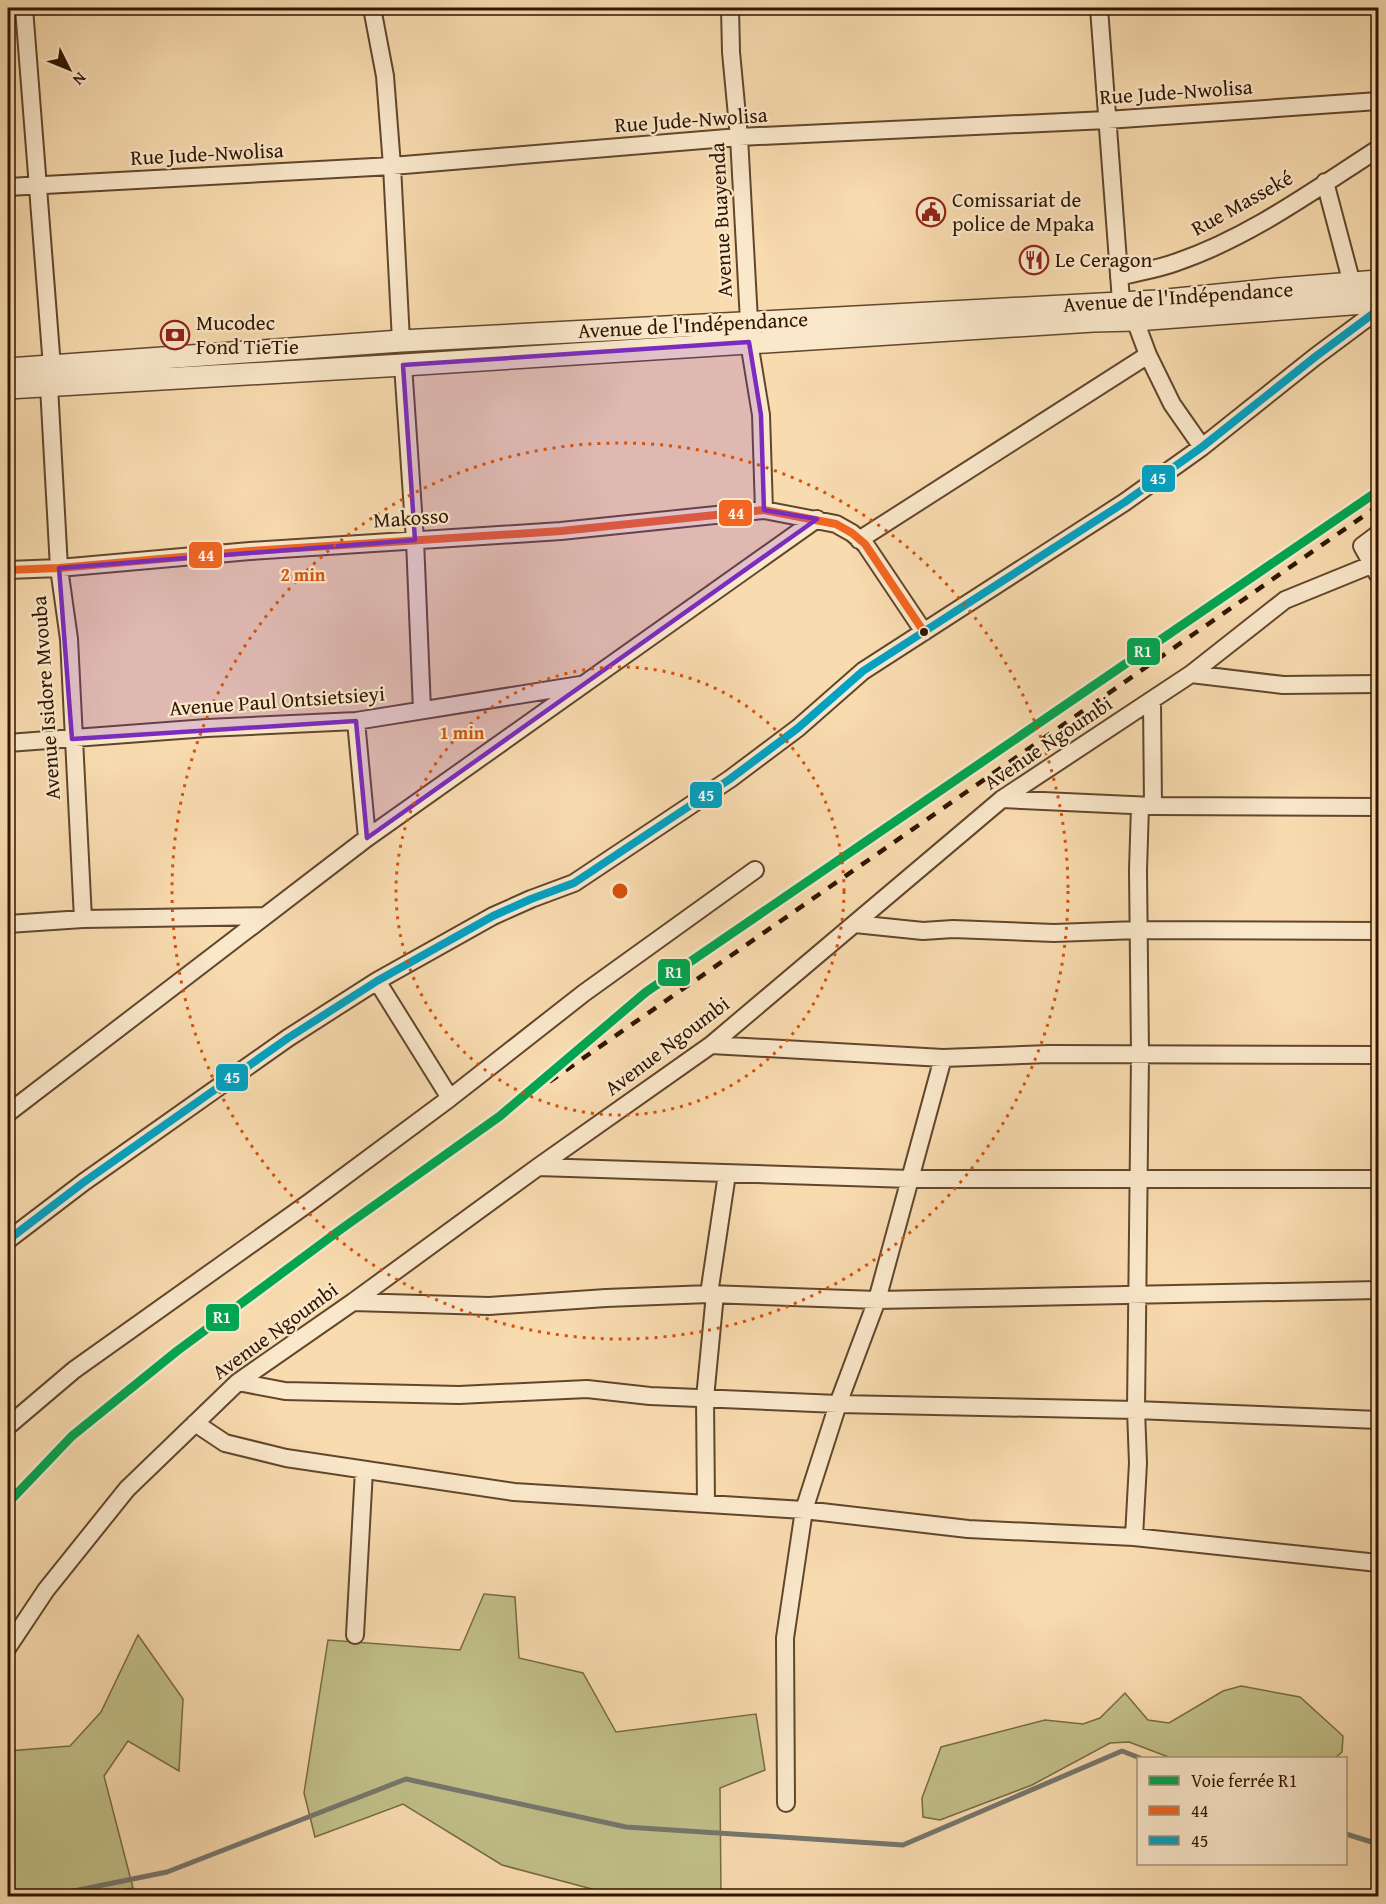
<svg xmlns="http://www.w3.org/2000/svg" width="1386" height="1904" viewBox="0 0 1386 1904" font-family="'Gentium Book Plus',serif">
  <rect width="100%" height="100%" fill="#f8dbaf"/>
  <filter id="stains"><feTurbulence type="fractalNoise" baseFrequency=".00333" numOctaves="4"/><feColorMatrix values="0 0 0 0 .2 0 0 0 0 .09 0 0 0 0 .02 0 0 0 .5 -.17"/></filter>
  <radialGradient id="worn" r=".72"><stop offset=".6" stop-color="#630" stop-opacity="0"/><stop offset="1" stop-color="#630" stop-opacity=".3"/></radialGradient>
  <!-- green -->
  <path fill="#c1bf88" stroke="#786a44" stroke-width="1.5" d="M 484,1594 L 515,1597 L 519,1658 L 583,1673 L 616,1732 L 756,1714 L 765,1770 L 720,1788 L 721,1896 L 618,1896 L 502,1865 L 403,1804 L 315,1837 L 304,1793 L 328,1640 L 460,1650 Z
    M 138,1635 L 183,1699 L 179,1771 L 128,1741 L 104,1776 L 133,1888 L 80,1896 L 8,1896 L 8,1751 L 70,1746 L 101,1712 Z
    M 1241,1686 L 1300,1697 L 1343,1736 L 1342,1752 L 1335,1758 L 1171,1758 L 1129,1742 L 1110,1743 L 1032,1785 L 940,1820 L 923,1817 L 922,1798 L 941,1747 L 1045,1720 L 1083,1724 L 1100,1718 L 1125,1693 L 1148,1720 L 1169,1723 L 1223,1691 Z"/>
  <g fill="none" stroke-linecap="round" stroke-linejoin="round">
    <!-- stream -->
    <path stroke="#76776e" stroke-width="5" d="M 1346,1834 L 1378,1844
      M 49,1896 L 167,1872 L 406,1779 L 626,1827 L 903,1845 L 1122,1751 L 1140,1758"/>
    <!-- minor casing -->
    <g stroke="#62462c" stroke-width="20">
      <path id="minor" d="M 24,8 L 52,367 L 49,386 L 59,568 L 69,639 L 83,919
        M 372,8 L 385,76 L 392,166 L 401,341
        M 730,8 L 731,52 L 739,137 L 749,321
        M 1099,8 L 1121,301
        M 1325,182 L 1352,284
        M 8,187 L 392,166 L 739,137 L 1107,120 L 1378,101
        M 1119,277 C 1138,272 1158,269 1177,262 C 1250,237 1314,190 1378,149
        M 1135,320 L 1148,355 L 1172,404 L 1202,447
        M 749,342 L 761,415 L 764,510
        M 403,365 L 415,540 L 422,710
        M 1378,534 L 1362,546 L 1378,575
        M 859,540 L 1148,355
        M 8,570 L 59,568 L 250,551 L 561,531 L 764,510 L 836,524 L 852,533 L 865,544 L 924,632
        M 1191,674 L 1283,685 L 1378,684
        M 1152,701 L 1153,806
        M 356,721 L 367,838
        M 8,743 L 207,728 L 356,721 L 580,685
        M 1002,799 L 1153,806 L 1378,807
        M 8,924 L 83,919 L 264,916
        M 855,924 L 923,931 L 953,929 L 1054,933 L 1138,930 L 1378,931
        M 377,981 L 450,1098
        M 711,1045 L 943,1058 L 1049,1054 L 1378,1055
        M 8,1113 L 367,838 L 817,519
        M 538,1167 L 910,1179 L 1378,1179
        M 8,1240 L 84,1182 L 288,1038 L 377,981 L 493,916 L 531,899 L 574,883 L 730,779 L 798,728 L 863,671 L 1125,502 L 1202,447 L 1315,357 L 1378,310
        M 709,1294 L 727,1174
        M 353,1302 L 489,1306 L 606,1298 L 709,1294 L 877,1300 L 1378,1290
        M 238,1382 L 285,1391 L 459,1395 L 587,1389 L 650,1396 L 838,1404 L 1136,1410 L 1378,1420
        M 195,1423 L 225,1443 L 286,1458 L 514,1492 L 804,1510 L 968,1529 L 1134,1537 L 1378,1563
        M 8,1426 L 74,1370 L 310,1202 L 450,1098 L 584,993 L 755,870
        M 706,1504 L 705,1398 L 715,1294
        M 1134,1537 L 1138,1463 L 1136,1410 L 1140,1055 L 1138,870 L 1140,806
        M 355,1635 L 364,1470
        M 8,1647 L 46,1590 L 127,1489 L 238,1382 L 353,1302 L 538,1167 L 711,1045 L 1002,799 L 1191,674 L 1285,600 L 1371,565
        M 786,1803 L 785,1638 L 804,1510 L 838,1404 L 877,1300 L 943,1058"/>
    </g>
    <!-- tertiary casing -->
    <g stroke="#62462c" stroke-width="24">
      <path id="tertiary" d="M 8,369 L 401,341 L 1157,301 L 1278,289 L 1378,281
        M 8,388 L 403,365 L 1093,321 L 1135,320 L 1378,302"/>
    </g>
    <!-- minor -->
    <use href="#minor" stroke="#fae8cb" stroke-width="16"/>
    <!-- tertiary -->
    <use href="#tertiary" stroke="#fae8cb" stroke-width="21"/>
    <!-- rail -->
    <path stroke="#301500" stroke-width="4.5" stroke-dasharray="10 10" stroke-linecap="butt" d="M 500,1116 L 1378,506"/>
    <!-- bus-1 casing -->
    <g stroke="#fae8cb" stroke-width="12">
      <path id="bus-1" d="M 8,570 L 59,568 L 250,551 L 561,531 L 764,510 L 836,524 L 852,533 L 865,544 L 924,632"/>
    </g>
    <!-- bus-2 casing -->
    <g stroke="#fae8cb" stroke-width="12">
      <path id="bus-2" d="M 8,1240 L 84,1182 L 288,1038 L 377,981 L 493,916 L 531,899 L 574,883 L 730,779 L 798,728 L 863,671 L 1125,502 L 1202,447 L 1315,357 L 1378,310"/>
    </g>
    <!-- bus-1 -->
    <use href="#bus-1" stroke="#f26522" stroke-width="8"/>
    <!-- bus-2 -->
    <use href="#bus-2" stroke="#02a2c4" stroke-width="8"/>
    <!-- rail-1 casing -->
    <g stroke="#fae8cb" stroke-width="14">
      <path id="rail-1" d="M 8,1503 L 72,1436 L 177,1351 L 344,1227 L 500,1116 L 646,992 L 1378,491"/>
    </g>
    <!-- rail-1 -->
    <use href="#rail-1" stroke="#00a651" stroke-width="9"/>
  </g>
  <!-- marked area -->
  <path fill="#7b2cbf" fill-opacity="0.2" stroke="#7b2cbf" stroke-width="4.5" stroke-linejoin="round" d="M 749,342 L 761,415 L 764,510 L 817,519 L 367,838 L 356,721 L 72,739 L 59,568 L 415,540 L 403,365 Z"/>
  <!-- distance rings -->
  <g fill="none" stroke="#d6520b" stroke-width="3" stroke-dasharray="3 6">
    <circle cx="620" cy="891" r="224"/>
    <circle cx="620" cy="891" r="448"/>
  </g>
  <!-- icons -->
  <defs>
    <g id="civic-ring" transform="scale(1.5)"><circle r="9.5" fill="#fae8cb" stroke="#8f2418" stroke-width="1.5"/><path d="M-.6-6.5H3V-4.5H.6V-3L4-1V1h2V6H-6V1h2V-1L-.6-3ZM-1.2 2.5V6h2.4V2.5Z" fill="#8f2418"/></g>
    <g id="restaurant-ring" transform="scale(1.5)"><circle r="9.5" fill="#fae8cb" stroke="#8f2418" stroke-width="1.5"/><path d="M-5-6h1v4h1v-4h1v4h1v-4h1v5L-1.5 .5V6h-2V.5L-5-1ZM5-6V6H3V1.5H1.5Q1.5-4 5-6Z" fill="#8f2418"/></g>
    <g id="bank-ring" transform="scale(1.5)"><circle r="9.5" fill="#fae8cb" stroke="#8f2418" stroke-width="1.5"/><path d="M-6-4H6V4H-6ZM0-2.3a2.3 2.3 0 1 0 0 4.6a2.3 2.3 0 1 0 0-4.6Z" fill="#8f2418"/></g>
  </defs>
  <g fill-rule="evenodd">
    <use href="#civic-ring" x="931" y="212"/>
    <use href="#restaurant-ring" x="1034" y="260"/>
    <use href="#bank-ring" x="175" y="335"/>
  </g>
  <!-- markers -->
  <circle fill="#301500" stroke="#fae8cb" stroke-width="2" cx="924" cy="632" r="5"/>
  <g text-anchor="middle" stroke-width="4.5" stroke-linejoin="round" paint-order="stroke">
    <!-- street labels -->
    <g font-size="21" fill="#301500" stroke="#fae8cb">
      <text transform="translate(1176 92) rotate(-4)" y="7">Rue Jude-Nwolisa</text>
      <text transform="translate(691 120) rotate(-4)" y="7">Rue Jude-Nwolisa</text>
      <text transform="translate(207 154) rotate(-3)" y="7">Rue Jude-Nwolisa</text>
      <text transform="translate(1242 203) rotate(-29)" y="7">Rue Masseké</text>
      <text transform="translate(721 220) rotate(-93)" y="7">Avenue Buayenda</text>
      <text transform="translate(1178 297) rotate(-4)" y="7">Avenue de l'Indépendance</text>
      <text transform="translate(693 325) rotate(-3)" y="7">Avenue de l'Indépendance</text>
      <text transform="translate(411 518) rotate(-4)" y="7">Makosso</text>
      <text transform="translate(46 698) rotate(-94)" y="7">Avenue Isidore Mvouba</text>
      <text transform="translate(277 701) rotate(-4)" y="7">Avenue Paul Ontsietsieyi</text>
      <text transform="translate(1048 743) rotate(-34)" y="7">Avenue Ngoumbi</text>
      <text transform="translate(667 1046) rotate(-37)" y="7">Avenue Ngoumbi</text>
      <text transform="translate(275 1331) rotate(-36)" y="7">Avenue Ngoumbi</text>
    </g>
    <!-- poi labels -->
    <g font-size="21" fill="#301500" stroke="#fae8cb" text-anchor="start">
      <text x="952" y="207">Comissariat de<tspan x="952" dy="24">police de Mpaka</tspan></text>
      <text x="1055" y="267">Le Ceragon</text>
      <text x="196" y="330">Mucodec<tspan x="196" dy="24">Fond TieTie</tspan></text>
    </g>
  </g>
  <circle cx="620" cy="891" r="9" fill="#d6520b" stroke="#fae8cb" stroke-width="3"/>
  <g font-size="18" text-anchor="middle" font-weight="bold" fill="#d6520b" stroke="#fae8cb" stroke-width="4.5" stroke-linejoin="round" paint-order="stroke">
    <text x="303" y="581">2 min</text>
    <text x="462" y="739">1 min</text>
  </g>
  <g stroke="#fae8cb" stroke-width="2">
    <rect x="1141" y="464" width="35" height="29" rx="6" fill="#02a2c4"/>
    <rect x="718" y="499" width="35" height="28" rx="6" fill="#f26522"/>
    <rect x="188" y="541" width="35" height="28" rx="6" fill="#f26522"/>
    <rect x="1126" y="637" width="35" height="29" rx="6" fill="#00a651"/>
    <rect x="689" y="781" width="34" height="28" rx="6" fill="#02a2c4"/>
    <rect x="657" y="958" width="34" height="29" rx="6" fill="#00a651"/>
    <rect x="215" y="1063" width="34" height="29" rx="6" fill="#02a2c4"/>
    <rect x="205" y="1303" width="35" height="29" rx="6" fill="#00a651"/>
  </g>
  <g font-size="16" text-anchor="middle" font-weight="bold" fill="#fff">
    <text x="1158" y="484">45</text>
    <text x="736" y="519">44</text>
    <text x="206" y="561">44</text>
    <text x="1143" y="657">R1</text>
    <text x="706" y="801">45</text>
    <text x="674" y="978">R1</text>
    <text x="232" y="1083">45</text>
    <text x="222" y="1323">R1</text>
  </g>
  <!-- margin -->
  <rect width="1386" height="1904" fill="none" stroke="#f8dbaf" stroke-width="30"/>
  <rect x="9" y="9" width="1368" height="1886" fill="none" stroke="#301500" stroke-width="3"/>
  <rect x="15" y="15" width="1356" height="1874" fill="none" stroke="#301500" stroke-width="1.5"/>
  <!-- legend -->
  <rect x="1137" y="1757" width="210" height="108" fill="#fae8cb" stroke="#a9947a" stroke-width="1.5"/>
  <rect x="1149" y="1776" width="30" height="9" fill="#00a651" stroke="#a9947a" stroke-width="1.5"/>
  <text x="1191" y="1787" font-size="18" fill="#301500">Voie ferrée R1</text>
  <rect x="1149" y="1806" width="30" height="9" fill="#f26522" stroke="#a9947a" stroke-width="1.5"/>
  <text x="1191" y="1817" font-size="18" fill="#301500">44</text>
  <rect x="1149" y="1836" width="30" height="9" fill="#02a2c4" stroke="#a9947a" stroke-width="1.5"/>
  <text x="1191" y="1847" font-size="18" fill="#301500">45</text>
  <!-- north arrow -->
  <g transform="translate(69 69) rotate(133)" stroke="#fae8cb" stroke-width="4.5" paint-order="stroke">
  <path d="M0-4.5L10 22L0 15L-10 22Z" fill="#301500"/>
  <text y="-9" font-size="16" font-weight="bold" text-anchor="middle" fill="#301500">N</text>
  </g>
  <rect width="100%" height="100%" filter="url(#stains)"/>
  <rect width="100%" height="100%" fill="url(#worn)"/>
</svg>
